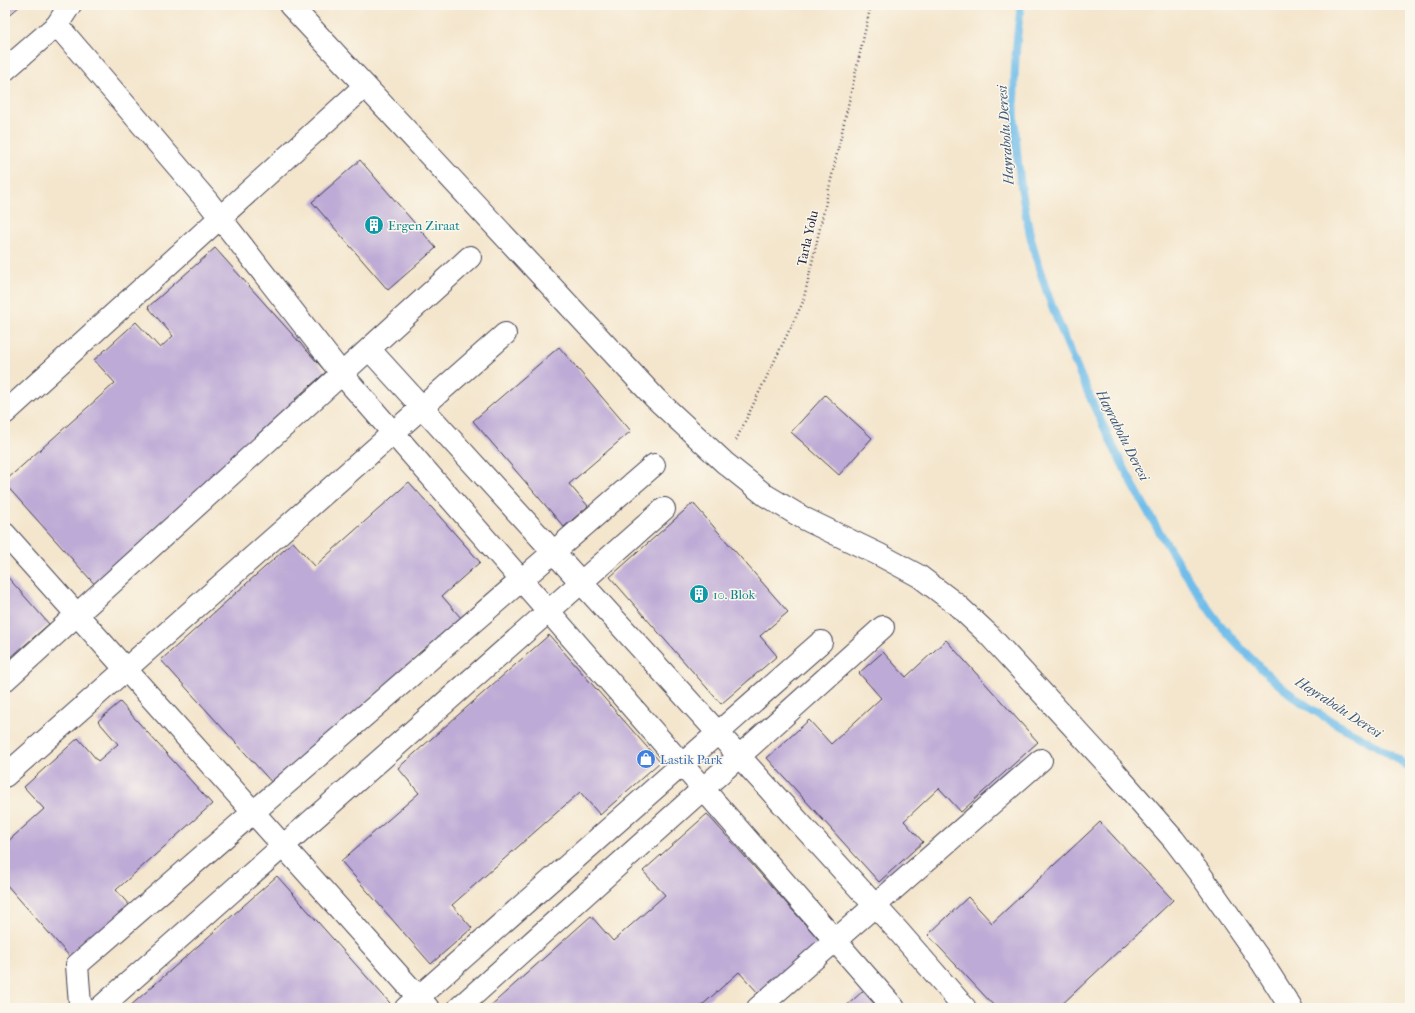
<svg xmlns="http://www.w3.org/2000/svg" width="1415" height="1013" viewBox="0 0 1415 1013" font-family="'IM FELL French Canon',serif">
  <rect width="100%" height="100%" fill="#fbf7ec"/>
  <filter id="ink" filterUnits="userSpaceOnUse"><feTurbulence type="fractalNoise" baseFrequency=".025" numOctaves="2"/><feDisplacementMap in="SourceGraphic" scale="8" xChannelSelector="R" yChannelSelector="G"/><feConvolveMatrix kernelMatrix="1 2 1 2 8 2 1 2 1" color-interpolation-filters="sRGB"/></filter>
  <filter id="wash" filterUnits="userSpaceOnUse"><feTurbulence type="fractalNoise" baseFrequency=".012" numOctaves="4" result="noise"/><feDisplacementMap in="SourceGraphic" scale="16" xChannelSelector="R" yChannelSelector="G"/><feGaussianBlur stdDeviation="0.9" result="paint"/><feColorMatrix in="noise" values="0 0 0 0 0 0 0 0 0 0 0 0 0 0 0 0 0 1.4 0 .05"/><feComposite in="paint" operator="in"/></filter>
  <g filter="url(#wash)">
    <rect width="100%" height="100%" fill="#f4e6cd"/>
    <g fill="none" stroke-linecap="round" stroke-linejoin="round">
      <!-- stream -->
      <path stroke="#70bdea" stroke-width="8" d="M 1021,5 C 1011,73 1012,141 1025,209 C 1034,263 1054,314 1076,365 C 1104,432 1137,497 1176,559 C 1190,580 1203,603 1219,623 C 1234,641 1249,657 1266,673 C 1289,695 1316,713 1344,728 C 1352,733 1360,736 1368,741 C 1382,749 1397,758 1410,768"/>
    </g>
    <g id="blocks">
      <!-- building -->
      <path fill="#beaad6" d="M 5,5 L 21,5 L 5,19 Z
        M 360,160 L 436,248 L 388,290 L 312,202 Z
        M 215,248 L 326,372 L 295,399 L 301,406 L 98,588 L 5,484 L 5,481 L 115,383 L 94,360 L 136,322 L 160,348 L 173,336 L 148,307 Z
        M 559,347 L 631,431 L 569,484 L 588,506 L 564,527 L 473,421 Z
        M 825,395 L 872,438 L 839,475 L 791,432 Z
        M 409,482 L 480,562 L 442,596 L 461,618 L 274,785 L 161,660 L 293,542 L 315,566 Z
        M 693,503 L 788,612 L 760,636 L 777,656 L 721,704 L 610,577 Z
        M 5,574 L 49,624 L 9,659 L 5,654 Z
        M 549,635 L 660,762 L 600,815 L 580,792 L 452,905 L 472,928 L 431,964 L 341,861 L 419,793 L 398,768 Z
        M 946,640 L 1038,742 L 961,812 L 939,788 L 904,821 L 923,842 L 879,882 L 767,758 L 809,720 L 831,744 L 881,698 L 859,673 L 883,652 L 906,677 Z
        M 120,702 L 212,804 L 116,890 L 130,906 L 71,958 L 5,883 L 5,844 L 44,809 L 24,787 L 78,738 L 98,761 L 118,744 L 98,721 Z
        M 707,814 L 820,941 L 760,995 L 739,972 L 699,1008 L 488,1008 L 591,916 L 613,941 L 665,895 L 643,871 Z
        M 1100,822 L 1173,900 L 1058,1008 L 996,1008 L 928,935 L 968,897 L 992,923 Z
        M 277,876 L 390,1003 L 385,1008 L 128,1008 Z
        M 863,991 L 878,1008 L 844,1008 Z"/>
    </g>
  </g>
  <g filter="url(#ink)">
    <use href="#blocks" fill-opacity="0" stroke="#423f51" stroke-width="1"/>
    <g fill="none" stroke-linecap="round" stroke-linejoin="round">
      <!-- minor casing -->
      <g stroke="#423f51" stroke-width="24">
        <path id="minor" d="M 57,25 L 208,202 L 341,373 L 894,1008
          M 5,70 L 57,25 L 70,5
          M 369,349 L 899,932 L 965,1008
          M 5,413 L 365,86
          M 5,534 L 428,1008
          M 5,680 L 470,257
          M 5,776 L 505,334
          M 84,1008 L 80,1004 L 77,965 L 654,465
          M 100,1008 L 664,509
          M 406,1008 L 821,642
          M 459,1008 L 883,627
          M 758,1008 L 1041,760"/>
      </g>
      <!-- major casing -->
      <g stroke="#423f51" stroke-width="24">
        <path id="major" d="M 290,5 L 655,398 L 725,463 L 765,495 L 805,519 L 880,555 L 919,576 L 956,604 L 988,634 L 1112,769 L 1174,840 L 1203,878 L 1263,964 L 1291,1008"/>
      </g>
      <!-- path -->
      <path stroke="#423f51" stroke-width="2.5" stroke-dasharray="1 3" stroke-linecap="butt" d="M 736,440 L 803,302 L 871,5"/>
      <!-- minor -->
      <use href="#minor" stroke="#fff" stroke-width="22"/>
      <!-- major -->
      <use href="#major" stroke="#fff" stroke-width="22"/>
    </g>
  </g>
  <!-- icons -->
  <defs>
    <g id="building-disc" transform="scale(1)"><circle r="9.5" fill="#0f9aa8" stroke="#fbf7ec"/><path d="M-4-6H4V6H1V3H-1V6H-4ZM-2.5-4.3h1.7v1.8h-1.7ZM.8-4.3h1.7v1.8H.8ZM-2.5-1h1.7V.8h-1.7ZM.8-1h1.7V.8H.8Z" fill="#fff"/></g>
    <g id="shop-disc" transform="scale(1)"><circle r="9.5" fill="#3f7fe0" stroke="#fbf7ec"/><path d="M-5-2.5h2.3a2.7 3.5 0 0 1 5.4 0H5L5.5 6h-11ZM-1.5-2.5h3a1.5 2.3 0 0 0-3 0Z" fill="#fff"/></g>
  </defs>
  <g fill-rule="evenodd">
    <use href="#building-disc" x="374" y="225"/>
    <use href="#building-disc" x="699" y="594"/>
    <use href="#shop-disc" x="646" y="759"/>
  </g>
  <g text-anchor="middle" stroke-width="3" stroke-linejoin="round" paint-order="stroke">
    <!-- culture labels -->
    <g font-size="13" fill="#0d838f" stroke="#fbf7ec" text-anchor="start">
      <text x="388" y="230">Ergen Ziraat</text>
      <text x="713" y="599">10. Blok</text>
    </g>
    <!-- street labels -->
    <g font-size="13" fill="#22223b" stroke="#fbf7ec">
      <text transform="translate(807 238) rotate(-77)" y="5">Tarla Yolu</text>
    </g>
    <!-- shop labels -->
    <g font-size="13" fill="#366cbe" stroke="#fbf7ec" text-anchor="start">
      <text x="660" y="764">Lastik Park</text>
    </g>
    <!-- water labels -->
    <g font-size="14" font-style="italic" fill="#3d5878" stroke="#fbf7ec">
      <text transform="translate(1005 135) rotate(-94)" y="5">Hayrabolu Deresi</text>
      <text transform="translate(1123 435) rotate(63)" y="5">Hayrabolu Deresi</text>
      <text transform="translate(1339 707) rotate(33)" y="5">Hayrabolu Deresi</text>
    </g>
  </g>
  <!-- margin -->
  <rect width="1415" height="1013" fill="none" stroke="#fbf7ec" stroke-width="20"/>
</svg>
